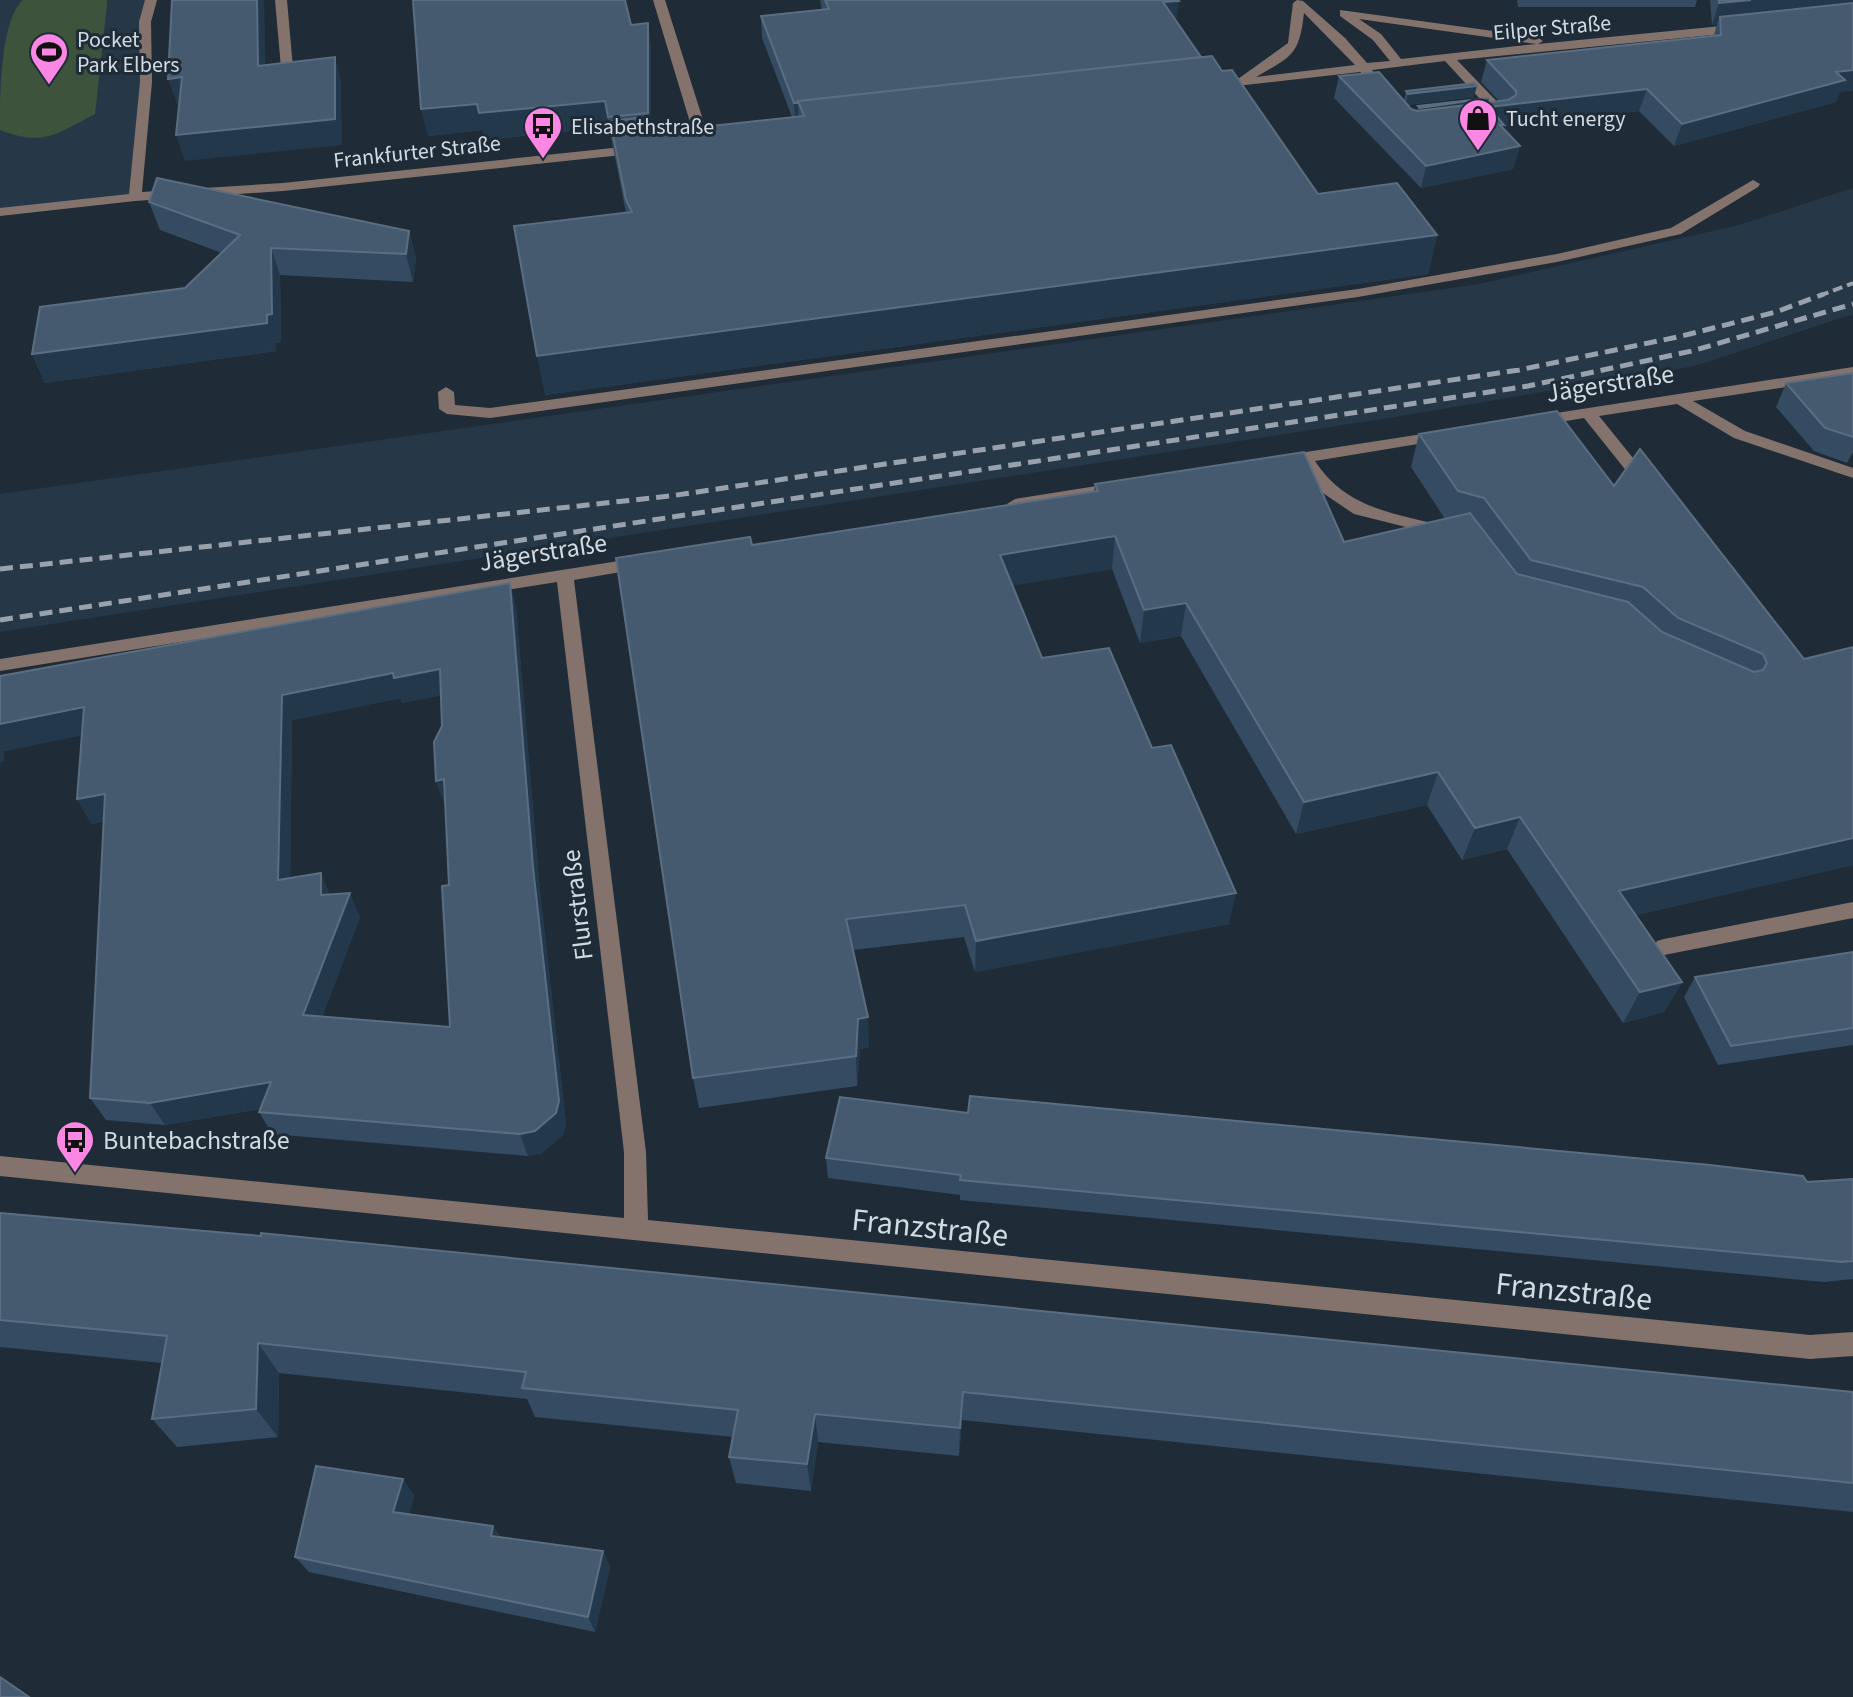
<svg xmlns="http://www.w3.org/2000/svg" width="1853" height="1697" viewBox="0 0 1853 1697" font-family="'Source Sans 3',sans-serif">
  <rect width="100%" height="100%" fill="#1f2c38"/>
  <!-- built -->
  <path fill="#263748" d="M 0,0 L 150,0 L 135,197 L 0,211 Z
    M 1853,188 L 1853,314 L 1695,366 L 1395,417 L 0,632 L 0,494 L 1479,284 L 1739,225 Z"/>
  <!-- green -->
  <path fill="#3e533c" d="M 23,0 L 107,0 L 107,5 L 95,114 C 56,134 44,147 0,130 C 0,97 0,20 23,0 Z"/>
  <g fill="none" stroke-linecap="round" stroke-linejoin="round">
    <!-- minor -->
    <path fill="#84736d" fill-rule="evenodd" d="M 145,0 L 157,0 L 151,22 L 152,82 L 142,192 L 283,183 L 641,145 L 648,149 L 641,153 L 283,191 L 135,201 L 0,216 L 0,208 L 129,194 L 140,82 L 139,22 Z
      M 275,0 L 287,0 L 293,68 L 287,72 L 281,68 Z
      M 653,0 L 665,0 L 710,142 L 708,145 L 696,142 Z
      M 1297,0 L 1303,1 L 1345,38 L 1367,63 L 1390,61 L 1373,40 L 1340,16 L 1340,10 L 1537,37 L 1543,41 L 1538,44 L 1742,24 L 1748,28 L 1742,32 L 1457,60 L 1507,112 L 1507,118 L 1487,119 L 1487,113 L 1492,112 L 1445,61 L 1372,70 L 1375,74 L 1369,78 L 1360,72 L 1209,89 L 1209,83 L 1238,79 L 1288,43 L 1293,3 ZM 1304,13 L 1355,65 L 1256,77 C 1292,56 1299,56 1304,13 ZM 1359,19 L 1536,44 L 1401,59 L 1381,34 Z
      M 1753,180 L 1760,184 L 1758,187 L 1681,234 L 1557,262 L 1358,297 L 490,418 L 447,414 L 439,409 L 438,392 L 446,387 L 454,392 L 455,405 L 490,408 L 1358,289 L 1557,254 L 1671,228 Z
      M 1853,367 L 1853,377 L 1693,401 L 1745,431 L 1853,468 L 1853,478 L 1734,438 L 1677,404 L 1599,416 L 1654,484 L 1646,489 L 1640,488 L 1584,418 L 1537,426 L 1529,421 L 1537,416 Z
      M 1442,431 L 1450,436 L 1448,439 L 1315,461 C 1347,510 1395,513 1448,527 L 1450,531 L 1442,536 L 1354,514 L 1317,489 L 1301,463 L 1280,466 L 1272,461 L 1280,456 Z
      M 1122,482 L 1128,483 L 1130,487 L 1128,491 L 1015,509 L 1007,504 L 1015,499 Z
      M 644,557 L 650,559 L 653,563 L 650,567 L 574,580 L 646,1152 L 648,1220 L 1810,1335 L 1853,1332 L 1853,1356 L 1810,1359 L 0,1176 L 0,1156 L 624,1218 L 624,1152 L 557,582 L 0,671 L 0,659 Z
      M 1853,902 L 1853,918 L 1664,955 L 1657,953 L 1654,947 L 1657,941 L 1664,939 Z"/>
    <!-- rail-far1 -->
    <path stroke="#99a2ac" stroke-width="4" stroke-dasharray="10 5" stroke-linecap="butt" d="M 1819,296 L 1853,283"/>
    <!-- rail -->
    <path stroke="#99a2ac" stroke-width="5" stroke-dasharray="13 7" stroke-linecap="butt" d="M 0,569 L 670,496 L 1519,370 L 1682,336 L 1776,312 L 1824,294
      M 0,620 L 1528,386 L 1692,351 L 1853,304"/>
  </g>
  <!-- wall -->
  <path fill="#344b61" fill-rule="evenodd" d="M 820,0 L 1178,0 L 1176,21 L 1201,57 L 1222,71 L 1318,194 L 1437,235 L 1428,274 L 545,395 L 626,213 L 609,127 L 485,140 L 483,130 L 428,136 L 631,25 L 648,23 L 651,49 L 651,133 L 792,117 L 762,38 L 761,16 L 822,10 Z
    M 1517,0 L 1697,0 L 1695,7 L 1518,7 Z
    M 1710,0 L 1853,0 L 1853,90 L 1840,92 L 1836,102 L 1674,146 L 1639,111 L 1503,127 L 1503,129 L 1520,146 L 1513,169 L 1421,188 L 1334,98 L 1339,76 L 1404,101 L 1406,91 L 1474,97 L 1407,105 L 1411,109 L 1417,111 L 1418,106 L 1489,98 L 1488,102 L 1499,101 L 1481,82 L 1487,60 L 1714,35 L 1717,24 L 1712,25 Z
    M 149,202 L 409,231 L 416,258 L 413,282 L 280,275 L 281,342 L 276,343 L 276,351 L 45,383 L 32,354 L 185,288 L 222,253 L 160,230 Z
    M 1853,373 L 1853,452 L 1847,463 L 1814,451 L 1776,407 L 1786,383 Z
    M 1419,434 L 1614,486 L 1804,659 L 1853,647 L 1853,865 L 1636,915 L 1682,982 L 1664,1012 L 1623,1023 L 1507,849 L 1462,860 L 1427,805 L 1296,834 L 1181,636 L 1140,643 L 1112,569 L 1013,585 L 1042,658 L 1152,748 L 1229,924 L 975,972 L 964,937 L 853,950 L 869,1047 L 860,1049 L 857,1086 L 699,1108 L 693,1078 L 752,545 L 1094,491 L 1095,484 L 1344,542 L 1445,519 L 1411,467 Z
    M 510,583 L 516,609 L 540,892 L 566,1124 L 563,1135 L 542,1153 L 528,1156 L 272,1134 L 259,1112 L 260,1109 L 165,1125 L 106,1120 L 90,1098 L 104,821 L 91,824 L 82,735 L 4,751 L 3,762 L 0,762 L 0,676 ZM 441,695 L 442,726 L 436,781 L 445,805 L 449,885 L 450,1027 L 322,1017 L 360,917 L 330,895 L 290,878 L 292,720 L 401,698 L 402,703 Z
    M 1853,952 L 1853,1045 L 1718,1065 L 1684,997 L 1695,977 Z
    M 968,1113 L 1807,1182 L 1853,1179 L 1853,1279 L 1824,1282 L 960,1200 L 960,1195 L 828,1178 L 826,1158 Z
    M 0,1213 L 1853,1392 L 1853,1512 L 962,1420 L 959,1456 L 818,1442 L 811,1491 L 736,1483 L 729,1457 L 733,1437 L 535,1417 L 527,1399 L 279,1373 L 278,1437 L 177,1447 L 152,1419 L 162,1363 L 0,1347 Z
    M 403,1479 L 414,1496 L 409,1514 L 493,1526 L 500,1537 L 603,1551 L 610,1567 L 595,1632 L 309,1572 L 295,1557 Z"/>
  <!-- shaded-wall -->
  <path fill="#24384b" d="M 257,0 L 264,0 L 266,91 L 258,66 Z
    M 1751,0 L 1853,0 L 1853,10 L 1720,17 L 1717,24 L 1712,25 L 1719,3 Z
    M 1179,1 L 1176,23 L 1163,2 Z
    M 648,23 L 651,49 L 651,140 L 648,113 Z
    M 335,57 L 341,82 L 342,145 L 185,161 L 176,135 Z
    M 1853,70 L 1853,90 L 1840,92 L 1836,102 L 1674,146 L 1682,124 L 1836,72 Z
    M 182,77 L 191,103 L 177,104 L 168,79 Z
    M 1477,86 L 1474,97 L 1405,105 L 1408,94 Z
    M 1647,89 L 1639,111 L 1503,127 L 1498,147 L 1489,107 Z
    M 1489,98 L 1486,109 L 1417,119 L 1420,108 Z
    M 605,101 L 609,127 L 485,140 L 483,130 L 428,136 L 421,109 L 477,104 Z
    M 798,102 L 799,125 L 795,125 L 794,103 Z
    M 1520,146 L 1513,169 L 1421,188 L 1426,166 Z
    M 409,231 L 416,258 L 413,282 L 406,254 Z
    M 1437,235 L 1428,274 L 545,395 L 537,356 Z
    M 271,248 L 280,275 L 281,342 L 276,343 L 276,351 L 45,383 L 32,354 L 267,315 Z
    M 1115,536 L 1112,569 L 999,588 L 1000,555 Z
    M 510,583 L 516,609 L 540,892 L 566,1124 L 563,1135 L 542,1153 L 528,1156 L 520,1134 L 533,867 Z
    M 1186,603 L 1181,636 L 1140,643 L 1144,610 Z
    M 440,669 L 447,694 L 402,703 L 401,698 L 292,720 L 290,904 L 278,880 L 282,695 L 393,673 Z
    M 84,707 L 97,732 L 4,751 L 3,762 L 0,762 L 0,724 Z
    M 1438,772 L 1427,805 L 1296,834 L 1304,802 Z
    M 444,779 L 445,805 L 436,781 Z
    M 105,794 L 119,819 L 91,824 L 77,799 Z
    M 1520,817 L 1507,849 L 1462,860 L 1475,828 Z
    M 1853,838 L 1853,865 L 1603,923 L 1619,891 Z
    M 321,873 L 331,897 L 321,895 Z
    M 350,893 L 360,917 L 314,1038 L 303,1015 Z
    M 1236,893 L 1229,924 L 975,972 L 976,941 Z
    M 1682,982 L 1664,1012 L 1623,1023 L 1640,992 Z
    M 868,1017 L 869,1047 L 860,1049 L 857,1086 L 856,1056 L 858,1019 Z
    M 271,1082 L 283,1105 L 165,1125 L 150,1103 Z
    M 258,1343 L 279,1373 L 278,1437 L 256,1409 Z
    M 963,1392 L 962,1420 L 959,1456 L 960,1428 Z
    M 815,1414 L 818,1442 L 811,1491 L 807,1464 Z
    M 403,1479 L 414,1496 L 405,1528 L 393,1512 Z
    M 493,1526 L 502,1542 L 491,1536 Z
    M 603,1551 L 610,1567 L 595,1632 L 588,1617 Z"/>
  <!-- building -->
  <path fill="#455a6f" stroke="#5b6e81" stroke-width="2" fill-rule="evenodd" d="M 172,0 L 257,0 L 258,66 L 335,57 L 335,119 L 176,135 L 182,77 L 168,79 Z
    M 413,0 L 625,0 L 631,25 L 648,23 L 648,113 L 608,117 L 605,101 L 479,113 L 477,104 L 421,109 Z
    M 825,0 L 1178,0 L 1179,1 L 1163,2 L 1201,57 L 798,101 L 798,102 L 794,103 L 761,16 L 829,9 Z
    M 1719,0 L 1751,0 L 1719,3 Z
    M 1853,3 L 1853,70 L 1836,72 L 1845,80 L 1682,124 L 1647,89 L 1489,107 L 1504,125 L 1500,125 L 1520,146 L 1426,166 L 1339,76 L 1379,72 L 1411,109 L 1417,111 L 1508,100 L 1516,95 L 1516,91 L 1487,60 L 1721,35 L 1720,17 Z
    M 1212,56 L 1222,71 L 1232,70 L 1318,194 L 1397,183 L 1437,235 L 537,356 L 514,226 L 632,212 L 626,200 L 610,121 L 646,117 L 646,133 L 804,116 L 798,101 Z
    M 1475,83 L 1477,86 L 1408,94 L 1406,91 Z
    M 1489,98 L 1420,108 L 1418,106 Z
    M 157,178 L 409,231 L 406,254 L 271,248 L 272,314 L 267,315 L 267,323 L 32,354 L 40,307 L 185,288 L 240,235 L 149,202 Z
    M 1853,373 L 1853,437 L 1825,428 L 1786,383 Z
    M 1557,411 L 1614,486 L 1640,449 L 1804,659 L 1853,647 L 1853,838 L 1619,891 L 1682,982 L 1640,992 L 1520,817 L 1475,828 L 1438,772 L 1304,802 L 1186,603 L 1144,610 L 1115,536 L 1000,555 L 1042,658 L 1109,648 L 1152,748 L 1171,745 L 1236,893 L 976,941 L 965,905 L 846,919 L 868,1017 L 858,1019 L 856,1056 L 693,1078 L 616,558 L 750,537 L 752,545 L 1098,491 L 1095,484 L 1304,452 L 1344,542 L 1470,513 L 1517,574 L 1628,602 L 1662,632 L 1754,672 L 1763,670 L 1767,663 L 1763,654 L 1678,618 L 1643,587 L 1531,560 L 1484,498 L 1458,491 L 1419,434 Z
    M 510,583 L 533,867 L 559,1101 L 556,1113 L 535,1131 L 520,1134 L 259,1112 L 271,1082 L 150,1103 L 90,1098 L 105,794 L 77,799 L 84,707 L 0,724 L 0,676 ZM 440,669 L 442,726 L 434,742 L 436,781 L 444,779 L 449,885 L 442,886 L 450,1027 L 303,1015 L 350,893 L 321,895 L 321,873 L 278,880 L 282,695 L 393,673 L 394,678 Z
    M 1853,952 L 1853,1028 L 1731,1046 L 1695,977 Z
    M 970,1096 L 1710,1165 L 1803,1176 L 1807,1182 L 1853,1179 L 1853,1261 L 1842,1262 L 960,1180 L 961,1175 L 826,1158 L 840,1097 L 968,1113 Z
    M 0,1213 L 261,1236 L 261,1233 L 1853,1392 L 1853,1483 L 963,1392 L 960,1428 L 815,1414 L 807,1464 L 729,1457 L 738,1410 L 522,1388 L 526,1372 L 258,1343 L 256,1409 L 152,1419 L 167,1336 L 0,1320 Z
    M 316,1466 L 403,1479 L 393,1512 L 493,1526 L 491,1536 L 603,1551 L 588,1617 L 295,1557 Z
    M 0,1677 L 29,1697 L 0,1697 Z"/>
  <!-- icons -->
  <defs>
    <g id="stadium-pin" transform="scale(2)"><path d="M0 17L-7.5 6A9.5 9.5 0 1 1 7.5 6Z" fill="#fc86e3" stroke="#1f2c38"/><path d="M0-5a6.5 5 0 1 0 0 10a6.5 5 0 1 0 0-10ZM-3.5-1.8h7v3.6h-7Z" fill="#111"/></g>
    <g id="shop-pin" transform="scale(2)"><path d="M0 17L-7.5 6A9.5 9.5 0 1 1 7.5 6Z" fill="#fc86e3" stroke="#1f2c38"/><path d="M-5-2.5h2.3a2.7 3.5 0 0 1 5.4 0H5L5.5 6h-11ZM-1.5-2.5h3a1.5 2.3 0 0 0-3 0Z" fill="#111"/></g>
    <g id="bus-pin" transform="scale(2)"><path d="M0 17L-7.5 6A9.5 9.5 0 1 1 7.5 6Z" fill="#fc86e3" stroke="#1f2c38"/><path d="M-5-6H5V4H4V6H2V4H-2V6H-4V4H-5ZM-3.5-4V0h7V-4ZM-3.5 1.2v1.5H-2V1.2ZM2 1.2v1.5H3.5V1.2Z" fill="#111"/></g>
  </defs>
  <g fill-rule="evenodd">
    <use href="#stadium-pin" x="49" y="52"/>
    <use href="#shop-pin" x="1478" y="118"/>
    <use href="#bus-pin" x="543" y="126"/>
    <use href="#bus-pin" x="75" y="1140"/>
  </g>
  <g text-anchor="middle" stroke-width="6" stroke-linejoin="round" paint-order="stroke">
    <!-- far-street labels -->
    <g font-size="22" fill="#d2dae2" stroke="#1f2c38">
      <text transform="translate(1552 27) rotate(-5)" y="8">Eilper Straße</text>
      <text transform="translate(417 151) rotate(-6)" y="8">Frankfurter Straße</text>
    </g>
    <!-- far-poi labels -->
    <g font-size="22" fill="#d2dae2" stroke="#1f2c38" text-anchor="start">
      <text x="77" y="47">Pocket<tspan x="77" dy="25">Park Elbers</tspan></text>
      <text x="1506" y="126">Tucht energy</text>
      <text x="571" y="134">Elisabethstraße</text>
    </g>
    <!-- street labels -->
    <g font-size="26" fill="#d2dae2" stroke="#1f2c38">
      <text transform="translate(1610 383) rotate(-9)" y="9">Jägerstraße</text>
      <text transform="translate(543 552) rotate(-9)" y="9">Jägerstraße</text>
      <text transform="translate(577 905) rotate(-97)" y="9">Flurstraße</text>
    </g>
    <!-- poi labels -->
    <g font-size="26" fill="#d2dae2" stroke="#1f2c38" text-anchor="start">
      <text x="103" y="1149">Buntebachstraße</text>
    </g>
    <!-- near-street labels -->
    <g font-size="32" fill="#d2dae2" stroke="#1f2c38">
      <text transform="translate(930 1227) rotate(6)" y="11">Franzstraße</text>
      <text transform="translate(1574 1291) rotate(6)" y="11">Franzstraße</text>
    </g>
  </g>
</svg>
